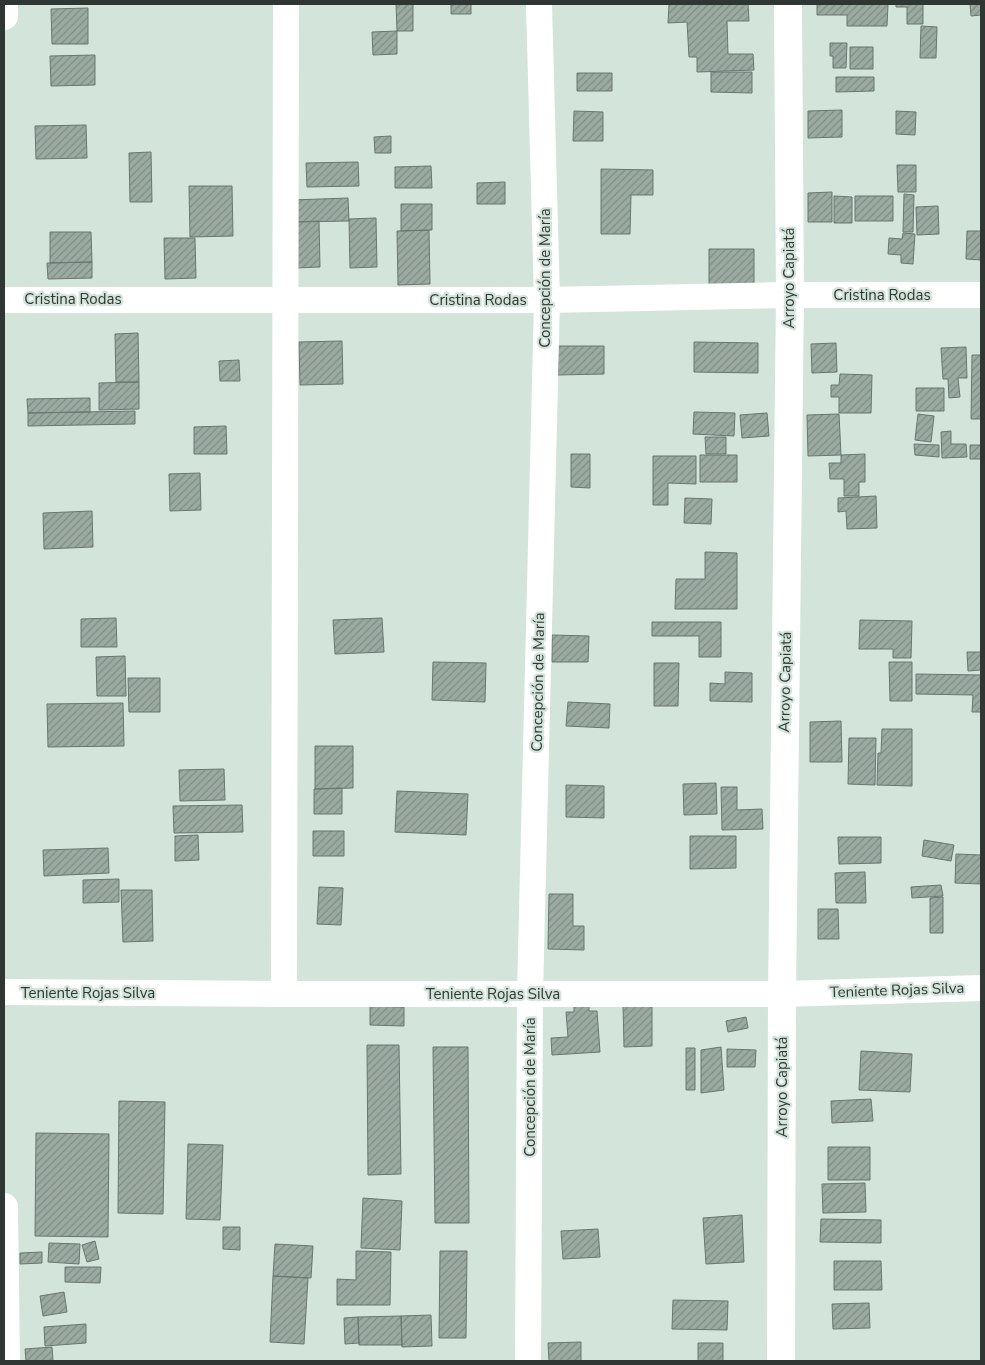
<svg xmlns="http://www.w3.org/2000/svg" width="985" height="1365" viewBox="0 0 985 1365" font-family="'Nunito Sans',sans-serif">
  <defs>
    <pattern id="building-hatch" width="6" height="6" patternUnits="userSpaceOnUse" patternTransform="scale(1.25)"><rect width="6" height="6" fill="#9baba2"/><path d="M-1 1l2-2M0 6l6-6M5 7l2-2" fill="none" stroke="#7f8c85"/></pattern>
  </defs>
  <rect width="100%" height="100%" fill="#d3e4db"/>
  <!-- building -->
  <path fill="url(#building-hatch)" stroke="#68776f" d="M 396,4 L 413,4 L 413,31 L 397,31 Z
    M 451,4 L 471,4 L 471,14 L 451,14 Z
    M 669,4 L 748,4 L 749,21 L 727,21 L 728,54 L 753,54 L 754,70 L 697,72 L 697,57 L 689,57 L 687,22 L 668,23 Z
    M 817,4 L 888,4 L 887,26 L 847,26 L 847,15 L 817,15 Z
    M 896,4 L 923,4 L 923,24 L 907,24 L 907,7 L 896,7 Z
    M 970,4 L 981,4 L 981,15 L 971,16 Z
    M 88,8 L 88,44 L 52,44 L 51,9 Z
    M 921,26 L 937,27 L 936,58 L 920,58 Z
    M 397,31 L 397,54 L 373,55 L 372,32 Z
    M 830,43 L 847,43 L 846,68 L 833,68 L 833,56 L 830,56 Z
    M 850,47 L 873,47 L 873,69 L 850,69 Z
    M 95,55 L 95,85 L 51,86 L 50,56 Z
    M 711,72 L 752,72 L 752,93 L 711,92 Z
    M 577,73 L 612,73 L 612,91 L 577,91 Z
    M 836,77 L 874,77 L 874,91 L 836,92 Z
    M 842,110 L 842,137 L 808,138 L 808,111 Z
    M 574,111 L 603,112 L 603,141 L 573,141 Z
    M 896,111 L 916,112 L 915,135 L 896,134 Z
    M 86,125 L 87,158 L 36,159 L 35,126 Z
    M 391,136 L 391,153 L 375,153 L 374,137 Z
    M 151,152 L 152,202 L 130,202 L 129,153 Z
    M 358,162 L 359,186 L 307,187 L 306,163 Z
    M 897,165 L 916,165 L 916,192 L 898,192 Z
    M 431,166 L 432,188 L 395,188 L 395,167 Z
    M 601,169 L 653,170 L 653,195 L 631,195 L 630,234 L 601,234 Z
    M 505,182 L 505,204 L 477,204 L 477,183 Z
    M 189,186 L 232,186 L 233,236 L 190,237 Z
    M 832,192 L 832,222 L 808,222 L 808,193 Z
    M 904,194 L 914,195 L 913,232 L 903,232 Z
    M 834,196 L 852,197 L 852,223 L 834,223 Z
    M 855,196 L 893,196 L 893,221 L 855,221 Z
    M 348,198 L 349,221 L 292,222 L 292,200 Z
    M 401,204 L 432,204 L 432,230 L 401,231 Z
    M 938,206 L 939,234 L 917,235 L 916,207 Z
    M 376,218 L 377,267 L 350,268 L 349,219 Z
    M 319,221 L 320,267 L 296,268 L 295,222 Z
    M 429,230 L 430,284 L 398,285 L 397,231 Z
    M 967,231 L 981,231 L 981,260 L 966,259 Z
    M 50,232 L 91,232 L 92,262 L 50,263 Z
    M 903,233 L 915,234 L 913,264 L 901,263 L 901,255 L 888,254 L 889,238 L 902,239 Z
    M 164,238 L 195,238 L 196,278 L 165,279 Z
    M 709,249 L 754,249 L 754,285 L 709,285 Z
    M 92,262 L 92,278 L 48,279 L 47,263 Z
    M 138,333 L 139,382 L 116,382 L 115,334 Z
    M 342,341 L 343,384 L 300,385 L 299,342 Z
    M 694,342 L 758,343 L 758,373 L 694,372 Z
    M 836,343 L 837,372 L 812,373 L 811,344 Z
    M 558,346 L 604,346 L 604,374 L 558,375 Z
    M 966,347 L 967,378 L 958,378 L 960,397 L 949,398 L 948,379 L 943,379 L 941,348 Z
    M 972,355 L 981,355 L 981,419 L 971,419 Z
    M 239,360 L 240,381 L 220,381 L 219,361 Z
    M 840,374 L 872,375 L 871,413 L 839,413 L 839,397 L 831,397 L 831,385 L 839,385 Z
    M 139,382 L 139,409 L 99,410 L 99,383 Z
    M 916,388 L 944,388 L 944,411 L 916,411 Z
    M 90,398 L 90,412 L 28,413 L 27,399 Z
    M 135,411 L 135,424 L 28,426 L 28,413 Z
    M 694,412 L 735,413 L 734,436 L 693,434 Z
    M 767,413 L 769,436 L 742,438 L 740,415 Z
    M 839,414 L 841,455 L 865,454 L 865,482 L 859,482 L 859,496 L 844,496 L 844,479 L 830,479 L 829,463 L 841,463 L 841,455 L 808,456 L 807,415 Z
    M 918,414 L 934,416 L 931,442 L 915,440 Z
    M 226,426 L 227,454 L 194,454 L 194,427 Z
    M 951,431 L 951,444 L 966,444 L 967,457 L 942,458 L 941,432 Z
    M 705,437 L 726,437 L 726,454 L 706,454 Z
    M 914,444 L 939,445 L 939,457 L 915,455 Z
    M 970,445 L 981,445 L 981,459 L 970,459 Z
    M 571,454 L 590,454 L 590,488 L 571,487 Z
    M 700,455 L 737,455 L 737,482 L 700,482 Z
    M 653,456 L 696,456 L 696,484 L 668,483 L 668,505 L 653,505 Z
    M 200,473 L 201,510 L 170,511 L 169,474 Z
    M 876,496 L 877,528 L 847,529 L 846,511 L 838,512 L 838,498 Z
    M 685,498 L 712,499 L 711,524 L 684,523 Z
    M 92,511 L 93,547 L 44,549 L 43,513 Z
    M 705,552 L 737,553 L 737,609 L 675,609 L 676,579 L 705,579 Z
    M 116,618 L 117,647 L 81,647 L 81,619 Z
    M 382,618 L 384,652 L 335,654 L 333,620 Z
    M 860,620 L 912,621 L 911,658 L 893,658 L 893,649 L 859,649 Z
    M 652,622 L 721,622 L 721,657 L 699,657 L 699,636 L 652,636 Z
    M 552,635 L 589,636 L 588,662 L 552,662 Z
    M 967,652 L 981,652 L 981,670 L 968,671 Z
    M 125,656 L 126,696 L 97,696 L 96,657 Z
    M 433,662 L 486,663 L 485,702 L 432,700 Z
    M 889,662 L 912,662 L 912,701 L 890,701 Z
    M 654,663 L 679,663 L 678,706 L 654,706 Z
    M 725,672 L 752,673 L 752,702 L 710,701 L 710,683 L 725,684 Z
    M 916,674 L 981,675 L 981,712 L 972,712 L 973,695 L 916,694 Z
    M 128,678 L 160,678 L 160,712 L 129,712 Z
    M 568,702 L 610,704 L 609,728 L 566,726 Z
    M 123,703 L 124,746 L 48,747 L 47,704 Z
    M 841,721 L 842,762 L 810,762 L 810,722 Z
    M 882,729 L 912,729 L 912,786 L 877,785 L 878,753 L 881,753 Z
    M 849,738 L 876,738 L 875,785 L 848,784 Z
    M 315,746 L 353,746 L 353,788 L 315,789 Z
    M 224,769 L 225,800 L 180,801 L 179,770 Z
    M 716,783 L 717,814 L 684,815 L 683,784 Z
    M 566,785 L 604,786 L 604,818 L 566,817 Z
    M 721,787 L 737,787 L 737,810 L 762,809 L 763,829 L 722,830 Z
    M 342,788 L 342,814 L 314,814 L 314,789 Z
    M 397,791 L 468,794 L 466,835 L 395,832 Z
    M 242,805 L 243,832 L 174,833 L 173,806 Z
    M 313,831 L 344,831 L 344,856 L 313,856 Z
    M 198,835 L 199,860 L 175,861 L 175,836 Z
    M 690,836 L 736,836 L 736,868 L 690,869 Z
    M 838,837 L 881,837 L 881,863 L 839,864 Z
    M 924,840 L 954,845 L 951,861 L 922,856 Z
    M 108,848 L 109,873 L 44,876 L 43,850 Z
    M 956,854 L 981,855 L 981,884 L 955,883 Z
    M 865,872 L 866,903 L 836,903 L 835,873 Z
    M 119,879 L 119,902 L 83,903 L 83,880 Z
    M 941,885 L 943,896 L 912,898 L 911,887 Z
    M 319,887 L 343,888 L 341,925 L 317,924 Z
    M 121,890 L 152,890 L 153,941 L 123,942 Z
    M 549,894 L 573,894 L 573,926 L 584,926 L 584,950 L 548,949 Z
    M 943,897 L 943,933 L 930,933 L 930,898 Z
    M 818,909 L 838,909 L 839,939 L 818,939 Z
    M 574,1004 L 589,1004 L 589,1011 L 597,1011 L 600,1052 L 552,1055 L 551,1038 L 568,1037 L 566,1012 L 574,1012 Z
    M 623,1005 L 652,1005 L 652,1046 L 624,1047 Z
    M 370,1006 L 404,1007 L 404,1026 L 370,1025 Z
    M 746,1017 L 748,1028 L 728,1032 L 726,1021 Z
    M 367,1045 L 399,1045 L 401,1174 L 368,1175 Z
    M 433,1047 L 468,1047 L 469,1223 L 435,1223 Z
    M 721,1047 L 724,1090 L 701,1093 L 701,1050 Z
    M 686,1048 L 695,1048 L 695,1090 L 686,1090 Z
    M 727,1049 L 756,1050 L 755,1067 L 727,1067 Z
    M 861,1051 L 912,1054 L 910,1092 L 859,1090 Z
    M 871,1099 L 873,1121 L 832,1123 L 831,1101 Z
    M 119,1101 L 165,1102 L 163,1214 L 118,1213 Z
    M 36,1133 L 109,1134 L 108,1237 L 35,1236 Z
    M 188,1144 L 223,1145 L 220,1220 L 186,1219 Z
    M 828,1147 L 870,1147 L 870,1180 L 828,1180 Z
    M 865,1183 L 866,1212 L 823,1213 L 822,1184 Z
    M 363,1198 L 402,1201 L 400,1250 L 361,1248 Z
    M 742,1215 L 744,1262 L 706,1264 L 703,1218 Z
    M 821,1219 L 881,1220 L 881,1243 L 820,1242 Z
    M 223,1227 L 240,1227 L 240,1250 L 223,1249 Z
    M 598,1229 L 600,1257 L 563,1259 L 561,1231 Z
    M 95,1241 L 99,1259 L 87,1262 L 82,1245 Z
    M 49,1243 L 80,1244 L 79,1264 L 48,1262 Z
    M 275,1244 L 313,1246 L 311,1278 L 273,1276 Z
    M 356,1251 L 391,1252 L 390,1305 L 337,1305 L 337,1279 L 356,1280 Z
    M 440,1251 L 467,1251 L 466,1338 L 439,1338 Z
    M 42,1252 L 42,1263 L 20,1264 L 20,1253 Z
    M 834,1261 L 881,1261 L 882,1290 L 834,1290 Z
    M 65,1267 L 101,1267 L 100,1283 L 65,1282 Z
    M 273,1276 L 308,1278 L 304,1344 L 270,1342 Z
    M 64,1292 L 67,1312 L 43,1316 L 40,1296 Z
    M 673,1300 L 728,1301 L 727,1330 L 672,1329 Z
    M 869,1303 L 870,1328 L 833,1329 L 832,1304 Z
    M 431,1315 L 432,1346 L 402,1347 L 401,1316 Z
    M 401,1316 L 402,1345 L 359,1345 L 358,1317 Z
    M 358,1317 L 359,1343 L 345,1344 L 344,1318 Z
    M 86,1324 L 86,1343 L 45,1346 L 44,1327 Z
    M 581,1342 L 581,1361 L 549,1361 L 548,1343 Z
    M 698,1343 L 723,1343 L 723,1361 L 698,1361 Z
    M 52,1347 L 53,1361 L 26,1361 L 25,1349 Z"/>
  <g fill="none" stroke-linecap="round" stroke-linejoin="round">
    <!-- street -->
    <path stroke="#fff" stroke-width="26" d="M 4,300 L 547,300 L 790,295 L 981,295
      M 4,992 L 284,994 L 782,994 L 981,988
      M 284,994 L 286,4
      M 528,1361 L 530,994 L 547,300 L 539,4"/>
    <!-- secondary -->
    <path stroke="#fff" stroke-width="28" d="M 4,16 L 4,4
      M 4,1207 L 6,1361
      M 781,1361 L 782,994 L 790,295 L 788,4"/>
  </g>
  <g text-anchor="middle" stroke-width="4.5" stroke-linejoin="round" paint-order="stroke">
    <!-- street labels -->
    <g font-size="15" fill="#303633" stroke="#d3e4db">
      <text transform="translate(545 278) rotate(-90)" y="5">Concepción de María</text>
      <text transform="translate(789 278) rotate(-90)" y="5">Arroyo Capiatá</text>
      <text x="882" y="300">Cristina Rodas</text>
      <text x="73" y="304">Cristina Rodas</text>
      <text x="478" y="305">Cristina Rodas</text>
      <text transform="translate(538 682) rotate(-89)" y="5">Concepción de María</text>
      <text transform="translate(785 682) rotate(-89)" y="5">Arroyo Capiatá</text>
      <text transform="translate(897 990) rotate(-2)" y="5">Teniente Rojas Silva</text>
      <text x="88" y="998">Teniente Rojas Silva</text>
      <text x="493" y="999">Teniente Rojas Silva</text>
      <text transform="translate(530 1087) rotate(-90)" y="5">Concepción de María</text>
      <text transform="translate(782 1087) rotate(-90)" y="5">Arroyo Capiatá</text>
    </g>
  </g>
  <!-- border -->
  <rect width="985" height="1365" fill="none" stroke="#303633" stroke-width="10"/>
</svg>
